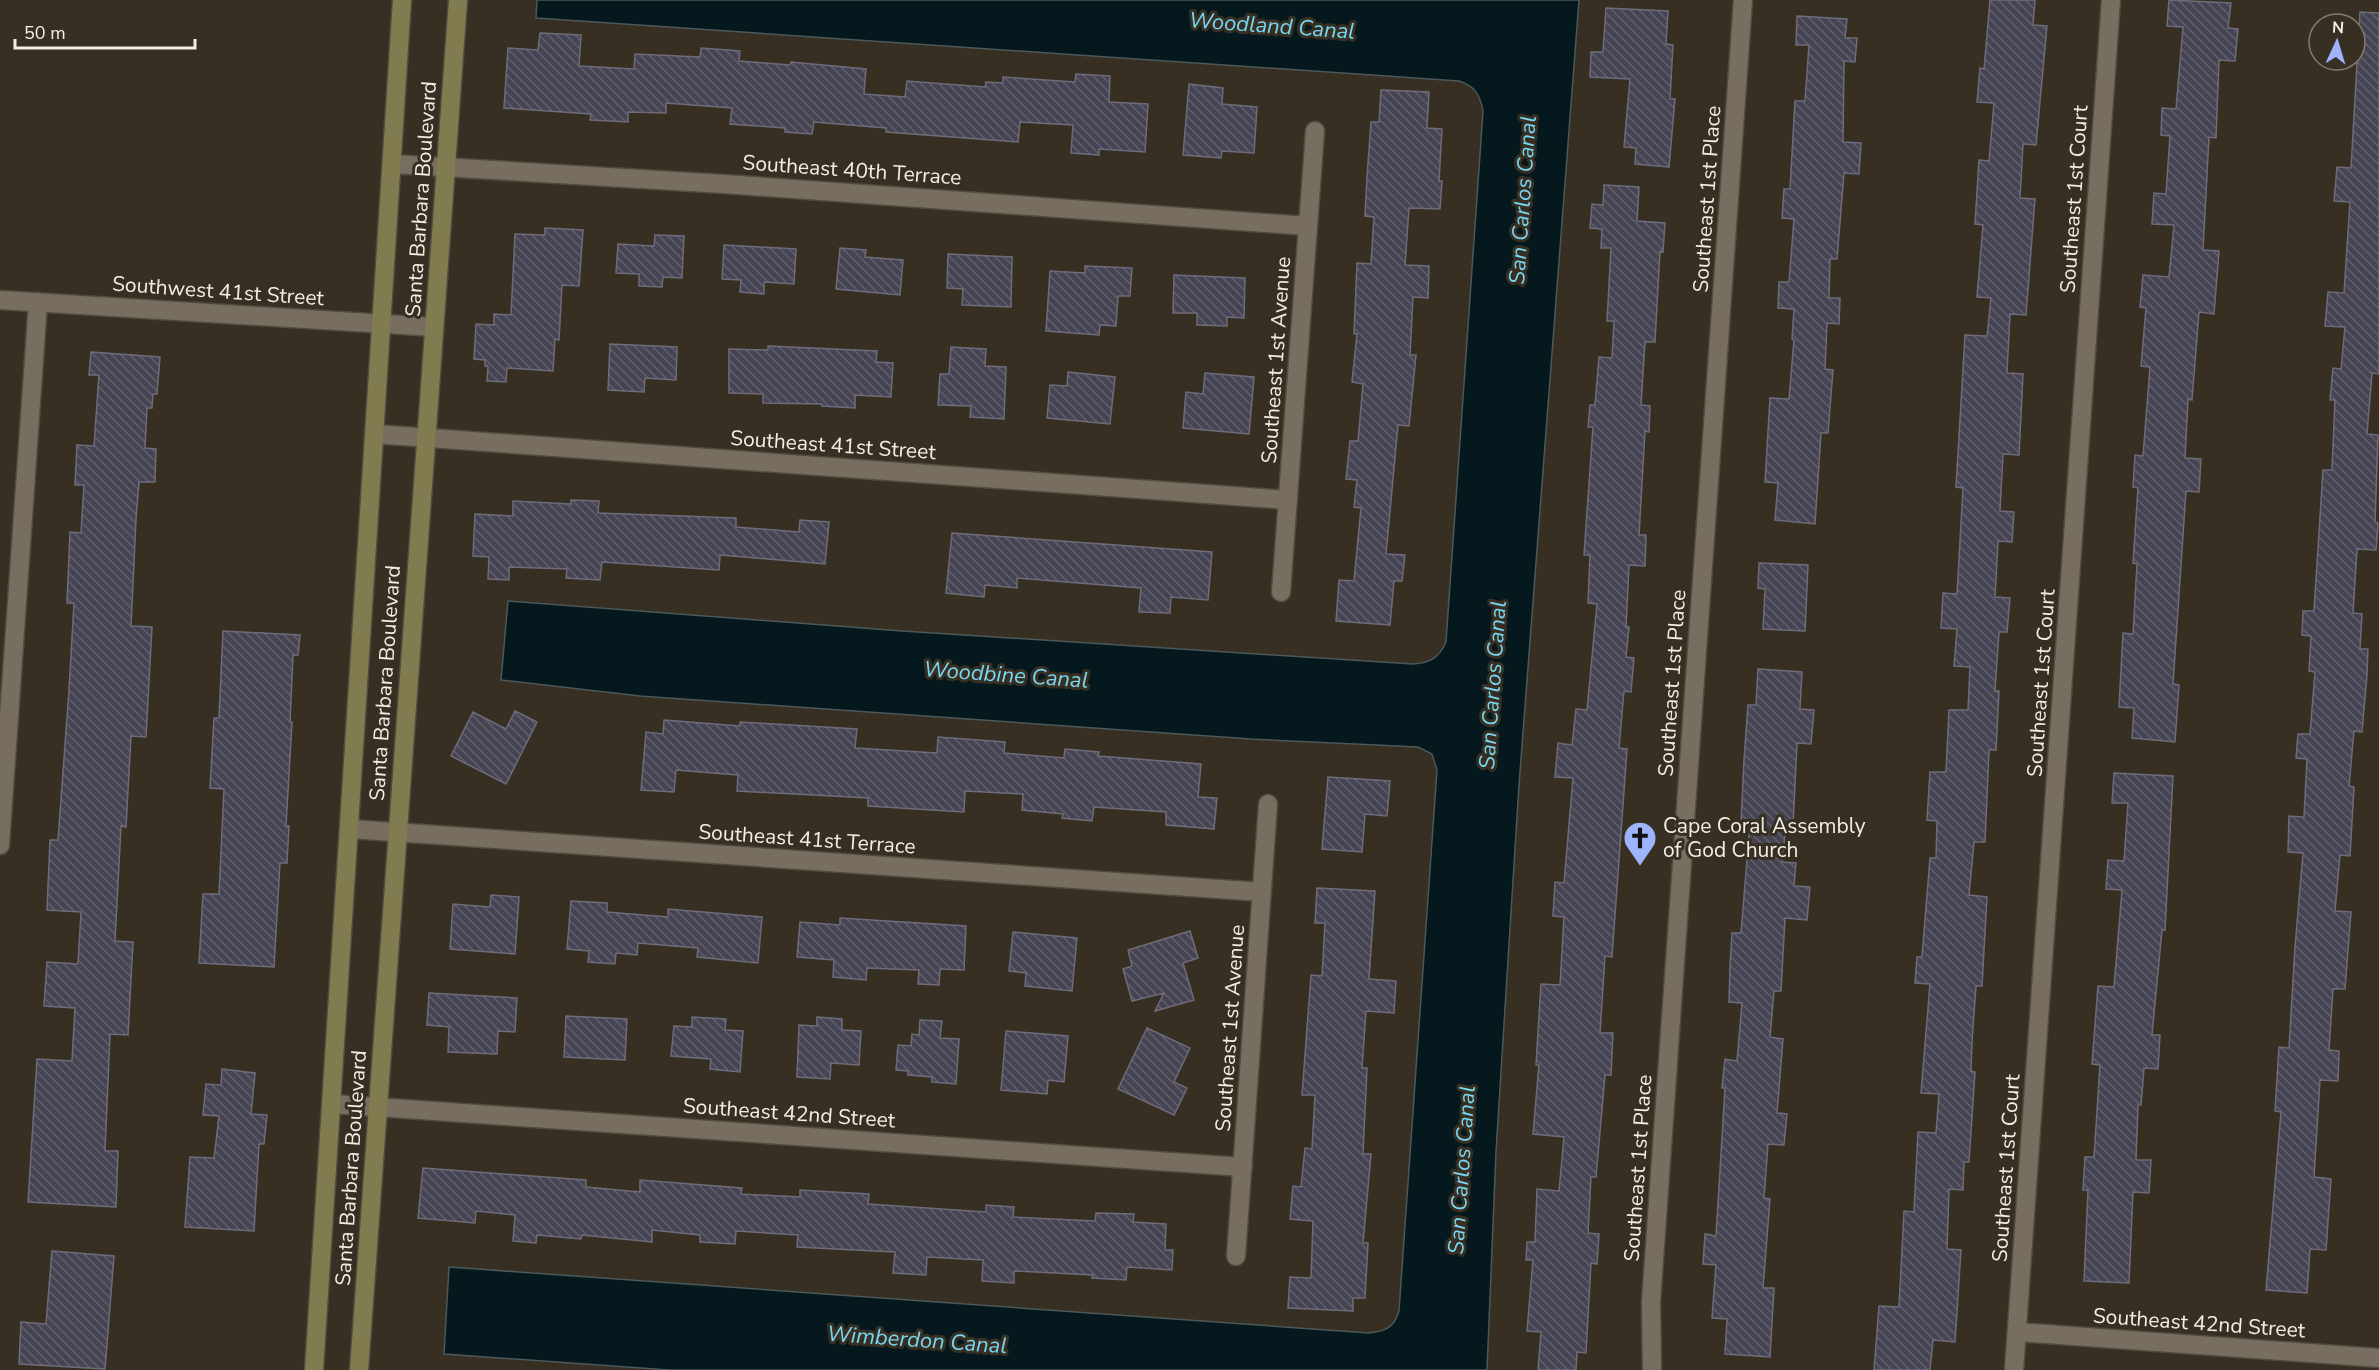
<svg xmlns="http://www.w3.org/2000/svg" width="2379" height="1370" viewBox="0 0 2379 1370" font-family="'Nunito Sans',sans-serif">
  <defs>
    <pattern id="building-back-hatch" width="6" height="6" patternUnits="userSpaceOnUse" patternTransform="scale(1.5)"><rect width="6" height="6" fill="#464453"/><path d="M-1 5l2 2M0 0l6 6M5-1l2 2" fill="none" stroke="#615f6c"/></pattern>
  </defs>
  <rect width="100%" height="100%" fill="#372f22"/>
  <!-- water -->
  <path fill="#05181e" stroke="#4c585a" stroke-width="1.5" d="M 537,0 L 1579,0 L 1519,785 L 1496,1152 L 1487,1370 L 669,1370 L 444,1354 L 449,1267 L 1369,1333 C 1386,1331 1394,1328 1399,1311 L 1437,770 L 1432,754 L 1418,747 L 1251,739 L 640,696 L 501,680 L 508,601 L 902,631 L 1413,664 C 1430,663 1439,658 1446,642 L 1483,111 C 1480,95 1475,86 1459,81 L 536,18 Z"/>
  <!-- building -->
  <path fill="url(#building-back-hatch)" stroke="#6e6c7b" stroke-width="1.5" d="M 1990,0 L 2035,0 L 2033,25 L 2047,26 L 2036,145 L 2023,144 L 2020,198 L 2035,199 L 2026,315 L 2010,314 L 2007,373 L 2023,374 L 2019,455 L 2003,454 L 2000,511 L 2014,512 L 2012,542 L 1998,541 L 1995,597 L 2010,598 L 2007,632 L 1999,632 L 1995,691 L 1999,691 L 1996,750 L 1989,750 L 1985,842 L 1974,842 L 1969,895 L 1987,897 L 1982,986 L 1976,986 L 1972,1041 L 1971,1071 L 1975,1072 L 1969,1162 L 1964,1162 L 1963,1190 L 1949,1189 L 1947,1249 L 1961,1250 L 1955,1342 L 1933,1340 L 1930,1370 L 1874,1370 L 1879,1306 L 1899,1307 L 1904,1211 L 1914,1212 L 1918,1132 L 1936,1133 L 1939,1094 L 1921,1093 L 1930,984 L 1915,983 L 1917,957 L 1922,957 L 1930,858 L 1936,858 L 1937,821 L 1927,820 L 1930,772 L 1946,772 L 1949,710 L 1968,710 L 1970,667 L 1954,666 L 1957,629 L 1941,628 L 1943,593 L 1957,594 L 1963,488 L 1956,487 L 1965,335 L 1987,336 L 1991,298 L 1977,297 L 1983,225 L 1975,224 L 1979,160 L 1989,161 L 1994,103 L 1977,102 L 1980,68 L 1984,69 Z
    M 2169,0 L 2231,3 L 2228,28 L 2238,29 L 2235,61 L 2219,60 L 2216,138 L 2209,137 L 2203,250 L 2219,251 L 2214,314 L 2199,312 L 2192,400 L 2188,399 L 2185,458 L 2201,459 L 2199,492 L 2186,491 L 2173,684 L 2179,685 L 2175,742 L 2132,738 L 2134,708 L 2119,707 L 2123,633 L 2133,634 L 2137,564 L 2133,563 L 2138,488 L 2133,487 L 2135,455 L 2143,456 L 2150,367 L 2141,366 L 2146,308 L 2140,307 L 2143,275 L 2169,277 L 2174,225 L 2152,224 L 2154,193 L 2166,194 L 2170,136 L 2161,135 L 2162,108 L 2176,109 L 2183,27 L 2167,26 Z
    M 1606,8 L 1668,11 L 1666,44 L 1673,45 L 1670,99 L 1675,99 L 1669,167 L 1635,164 L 1636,148 L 1624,147 L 1630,79 L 1590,77 L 1591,52 L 1603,52 Z
    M 2360,12 L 2379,13 L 2379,374 L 2372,373 L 2367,434 L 2378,435 L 2375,522 L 2378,523 L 2376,550 L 2357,549 L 2353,613 L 2362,614 L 2360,649 L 2368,649 L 2367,675 L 2362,732 L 2354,731 L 2349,786 L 2354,787 L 2350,856 L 2340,855 L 2335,911 L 2351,912 L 2345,989 L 2333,989 L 2329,1050 L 2339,1051 L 2338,1081 L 2320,1080 L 2314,1177 L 2331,1179 L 2326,1250 L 2310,1249 L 2307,1293 L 2266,1290 L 2281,1112 L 2275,1111 L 2279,1047 L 2289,1048 L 2295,947 L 2303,853 L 2288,852 L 2289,816 L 2304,817 L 2307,759 L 2296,758 L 2298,734 L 2310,734 L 2315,672 L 2309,671 L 2311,636 L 2302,635 L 2303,611 L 2314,611 L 2323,470 L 2332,470 L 2335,400 L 2330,400 L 2333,368 L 2341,369 L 2345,327 L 2325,326 L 2328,292 L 2344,293 L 2350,202 L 2334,201 L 2337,167 L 2351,168 Z
    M 1797,16 L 1847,19 L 1845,38 L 1857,38 L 1855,62 L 1844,61 L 1843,142 L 1861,143 L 1859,174 L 1844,173 L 1837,259 L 1830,259 L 1829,298 L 1840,298 L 1839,324 L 1827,323 L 1825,369 L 1833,370 L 1828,433 L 1821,433 L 1815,524 L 1775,520 L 1778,483 L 1765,482 L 1770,398 L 1789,399 L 1794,340 L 1792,339 L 1794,309 L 1778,308 L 1779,282 L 1789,282 L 1794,219 L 1782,218 L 1784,189 L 1790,189 L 1795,101 L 1805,101 L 1809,45 L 1796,45 Z
    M 540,33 L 581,35 L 579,66 L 634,69 L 635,54 L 700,57 L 701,48 L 740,51 L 739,61 L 790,65 L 791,62 L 866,69 L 864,94 L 905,97 L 907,81 L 985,87 L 986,82 L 1003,83 L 1003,77 L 1075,82 L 1076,74 L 1110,76 L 1109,102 L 1148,104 L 1145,152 L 1099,149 L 1099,155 L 1071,153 L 1073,125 L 1020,122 L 1018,142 L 886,132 L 886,128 L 814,122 L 812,134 L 785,132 L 785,128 L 730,124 L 732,108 L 666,103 L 666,113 L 628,112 L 628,122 L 590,120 L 591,114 L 504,108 L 508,48 L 538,50 Z
    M 1189,84 L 1223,88 L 1222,104 L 1257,107 L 1254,153 L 1222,151 L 1221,158 L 1183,155 Z
    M 1381,90 L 1429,92 L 1427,128 L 1442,129 L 1439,181 L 1442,181 L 1440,209 L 1409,208 L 1405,265 L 1429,266 L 1428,298 L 1413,297 L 1410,355 L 1416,355 L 1409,426 L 1398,425 L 1386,554 L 1405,555 L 1402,581 L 1394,581 L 1390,625 L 1336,621 L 1339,580 L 1354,581 L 1361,508 L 1354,507 L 1357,480 L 1346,479 L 1350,441 L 1358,441 L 1363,384 L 1352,382 L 1357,334 L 1354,334 L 1357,263 L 1371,264 L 1374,217 L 1365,216 L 1367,177 L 1371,122 L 1379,122 Z
    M 1604,185 L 1639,187 L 1637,221 L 1665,223 L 1663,252 L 1660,251 L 1655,342 L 1645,342 L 1641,405 L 1650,406 L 1649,432 L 1645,431 L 1639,535 L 1646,535 L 1645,566 L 1629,565 L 1626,627 L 1629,627 L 1626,657 L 1634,658 L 1631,692 L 1624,691 L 1619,748 L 1627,749 L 1612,957 L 1605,956 L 1600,1033 L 1613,1033 L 1611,1075 L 1605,1075 L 1596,1177 L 1591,1177 L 1588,1233 L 1599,1234 L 1597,1264 L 1591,1263 L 1586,1353 L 1577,1352 L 1576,1370 L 1538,1370 L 1541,1332 L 1527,1331 L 1533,1260 L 1526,1260 L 1527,1242 L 1535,1242 L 1537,1189 L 1559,1191 L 1564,1137 L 1533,1134 L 1539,1065 L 1536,1065 L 1541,984 L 1560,985 L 1564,917 L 1553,916 L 1555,882 L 1564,883 L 1573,778 L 1555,777 L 1558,743 L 1572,745 L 1576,709 L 1587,710 L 1597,604 L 1588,603 L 1590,555 L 1584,555 L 1593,427 L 1588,427 L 1590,405 L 1595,405 L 1599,357 L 1612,358 L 1614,321 L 1607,321 L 1611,248 L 1601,248 L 1602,229 L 1590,228 L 1592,204 L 1603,205 Z
    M 545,228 L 583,230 L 579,286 L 562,285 L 559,340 L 555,339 L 553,371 L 507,368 L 506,382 L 487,381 L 488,366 L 485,366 L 485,360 L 474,359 L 476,324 L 494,325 L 494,314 L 511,315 L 515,234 L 545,235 Z
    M 655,235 L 684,236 L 682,278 L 663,277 L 662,287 L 639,286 L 639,274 L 616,273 L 618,244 L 654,246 Z
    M 724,245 L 796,249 L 794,284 L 764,282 L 764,294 L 740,292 L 741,280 L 722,279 Z
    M 840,248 L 866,250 L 865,257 L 903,260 L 900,295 L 836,289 Z
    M 948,254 L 1012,257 L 1011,307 L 962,305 L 963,289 L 947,288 Z
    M 1085,266 L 1132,268 L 1130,296 L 1118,296 L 1116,326 L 1100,325 L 1099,335 L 1046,331 L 1050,271 L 1085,273 Z
    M 1174,275 L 1245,278 L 1244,318 L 1227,317 L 1227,326 L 1197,325 L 1197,313 L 1173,313 Z
    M 610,344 L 677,347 L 676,380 L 645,378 L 644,392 L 608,390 Z
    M 768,346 L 877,351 L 876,362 L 893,363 L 891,397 L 855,395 L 855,408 L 822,406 L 822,404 L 763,403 L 763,394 L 729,393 L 729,349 L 768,350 Z
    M 951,347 L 986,349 L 985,366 L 1006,367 L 1004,419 L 970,417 L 971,406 L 938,405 L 940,374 L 949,374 Z
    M 91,352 L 160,357 L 157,394 L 153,394 L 152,408 L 147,408 L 145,448 L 156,449 L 155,482 L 139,482 L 136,519 L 131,626 L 152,627 L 146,737 L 131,736 L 126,827 L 121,826 L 115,941 L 133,942 L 128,1035 L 110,1034 L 105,1151 L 118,1151 L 116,1207 L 28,1202 L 37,1059 L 72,1061 L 75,1008 L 44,1006 L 47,962 L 78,964 L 81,912 L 47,910 L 50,840 L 58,840 L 69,690 L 74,603 L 67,603 L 70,532 L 81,533 L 84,485 L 75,485 L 77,445 L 94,446 L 99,375 L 89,375 Z
    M 1068,372 L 1115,377 L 1110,424 L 1047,418 L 1050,385 L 1067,386 Z
    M 1205,373 L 1254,377 L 1249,434 L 1183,428 L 1186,392 L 1203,394 Z
    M 571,500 L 599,501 L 598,513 L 736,518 L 736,527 L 799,532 L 800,520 L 829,522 L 825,564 L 720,555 L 719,570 L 602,562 L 600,580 L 566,578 L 567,569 L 509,567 L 509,580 L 488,579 L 489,557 L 473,556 L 475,514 L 513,516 L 513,501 L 571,504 Z
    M 952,533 L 1212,552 L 1208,600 L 1171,597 L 1170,613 L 1139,612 L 1141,588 L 1017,578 L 1017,588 L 985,585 L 984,597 L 946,593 Z
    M 1759,563 L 1808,565 L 1805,631 L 1763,629 L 1765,589 L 1758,588 Z
    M 223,631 L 300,635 L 298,655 L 293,655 L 290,722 L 292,722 L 286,826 L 289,826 L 287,863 L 280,863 L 274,967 L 199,963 L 203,894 L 219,894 L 224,789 L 210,788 L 214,718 L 219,718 Z
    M 1758,669 L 1802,672 L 1800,709 L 1814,710 L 1811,744 L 1797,743 L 1793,825 L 1786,825 L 1782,862 L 1796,863 L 1794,886 L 1810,887 L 1807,920 L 1785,918 L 1781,991 L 1774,991 L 1770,1037 L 1783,1039 L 1777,1113 L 1787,1114 L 1784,1145 L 1768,1144 L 1764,1198 L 1770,1199 L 1763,1288 L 1774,1288 L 1770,1357 L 1725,1354 L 1727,1319 L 1712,1318 L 1716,1265 L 1703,1264 L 1705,1234 L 1716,1236 L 1725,1088 L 1722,1088 L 1725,1059 L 1737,1061 L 1742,1003 L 1729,1002 L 1730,966 L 1732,933 L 1741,933 L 1750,823 L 1741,823 L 1744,760 L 1748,705 L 1756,705 Z
    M 515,711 L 537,722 L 506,784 L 451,756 L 473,712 L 506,729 Z
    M 664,720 L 740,726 L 740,722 L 857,729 L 855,748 L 937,753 L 938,737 L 1005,742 L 1004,753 L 1064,758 L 1065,749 L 1099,752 L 1098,756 L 1201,764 L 1198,797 L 1217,798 L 1214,829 L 1166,825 L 1166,812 L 1094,807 L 1092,821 L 1062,818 L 1063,814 L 1022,810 L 1023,794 L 965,791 L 964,812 L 868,806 L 868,798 L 737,791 L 738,775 L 676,770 L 674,792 L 641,790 L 646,732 L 663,734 Z
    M 2114,773 L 2173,776 L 2165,930 L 2162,930 L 2152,1035 L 2160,1035 L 2158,1069 L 2144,1068 L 2141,1105 L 2138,1105 L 2136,1160 L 2151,1160 L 2149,1193 L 2133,1192 L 2129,1283 L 2084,1281 L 2088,1190 L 2083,1190 L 2085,1157 L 2094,1157 L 2100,1065 L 2092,1064 L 2098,986 L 2114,987 L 2122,890 L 2106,889 L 2108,860 L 2124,861 L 2128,803 L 2112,803 Z
    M 1328,777 L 1390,781 L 1387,816 L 1365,814 L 1362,852 L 1322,849 Z
    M 1317,888 L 1375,891 L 1369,979 L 1396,981 L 1394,1013 L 1366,1011 L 1362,1068 L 1367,1068 L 1363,1154 L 1371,1154 L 1363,1243 L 1368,1243 L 1365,1298 L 1353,1298 L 1353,1311 L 1288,1308 L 1290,1277 L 1311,1278 L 1313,1221 L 1290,1219 L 1293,1186 L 1301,1187 L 1305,1148 L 1312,1149 L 1315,1095 L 1302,1095 L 1311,975 L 1322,976 L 1325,923 L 1315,923 Z
    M 491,895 L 519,897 L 515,954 L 450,949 L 453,904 L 490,907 Z
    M 571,901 L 607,903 L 607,912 L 668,917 L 668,909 L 762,917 L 758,963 L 697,957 L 698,948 L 638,943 L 637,955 L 616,953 L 615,964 L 588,962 L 589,951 L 567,949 Z
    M 840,918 L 966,926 L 964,970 L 940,969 L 939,985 L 918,984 L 919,970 L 867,968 L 866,980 L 833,977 L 834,960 L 797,957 L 800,922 L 840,925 Z
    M 1190,931 L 1198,958 L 1183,963 L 1194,1000 L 1155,1011 L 1164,993 L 1132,1001 L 1123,969 L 1132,966 L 1128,950 Z
    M 1013,932 L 1077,938 L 1072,991 L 1025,986 L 1026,973 L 1009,971 Z
    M 429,993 L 517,998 L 515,1032 L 498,1031 L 497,1054 L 448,1052 L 449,1027 L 427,1025 Z
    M 566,1016 L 627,1019 L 625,1060 L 564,1057 Z
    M 692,1017 L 726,1019 L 725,1030 L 743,1031 L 740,1072 L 710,1069 L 711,1059 L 671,1056 L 674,1026 L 692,1027 Z
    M 817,1017 L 842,1019 L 842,1030 L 861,1031 L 859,1065 L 831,1063 L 830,1079 L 797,1077 L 799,1025 L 817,1026 Z
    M 920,1020 L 942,1021 L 940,1038 L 959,1039 L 956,1084 L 932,1082 L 932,1077 L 908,1075 L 908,1071 L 896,1070 L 898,1045 L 911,1046 L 912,1034 L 919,1035 Z
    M 1147,1028 L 1190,1048 L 1174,1082 L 1187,1088 L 1174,1115 L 1118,1089 Z
    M 1006,1031 L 1068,1036 L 1064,1082 L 1048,1080 L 1047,1094 L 1001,1090 Z
    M 222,1069 L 255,1073 L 251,1114 L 267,1115 L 264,1144 L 259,1144 L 254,1231 L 185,1227 L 190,1157 L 214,1158 L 219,1116 L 203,1115 L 206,1084 L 221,1085 Z
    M 423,1168 L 586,1180 L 586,1187 L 640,1192 L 640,1180 L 742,1188 L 741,1194 L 800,1197 L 800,1190 L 869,1194 L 868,1204 L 986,1212 L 986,1205 L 1014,1207 L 1013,1217 L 1095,1221 L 1096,1213 L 1134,1214 L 1133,1222 L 1166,1224 L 1165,1250 L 1173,1250 L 1172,1270 L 1127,1267 L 1126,1280 L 1092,1278 L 1093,1275 L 1014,1271 L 1014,1283 L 982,1281 L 983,1260 L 927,1257 L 926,1275 L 893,1273 L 895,1252 L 797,1247 L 798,1235 L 736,1231 L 735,1244 L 700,1242 L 700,1235 L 652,1230 L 652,1242 L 582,1235 L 581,1239 L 537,1235 L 536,1243 L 513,1241 L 515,1215 L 476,1211 L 475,1223 L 418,1218 Z
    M 52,1251 L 114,1256 L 105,1369 L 19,1364 L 21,1322 L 46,1324 Z"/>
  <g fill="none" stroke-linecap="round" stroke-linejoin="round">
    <!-- street casing -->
    <g stroke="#514a3f" stroke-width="21">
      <path id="street" d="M 392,164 L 724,184 L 1308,226
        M 0,300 L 434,327
        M 375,434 L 1288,500
        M 1281,592 L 1315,131
        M 350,829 L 1262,892
        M 0,845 L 38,302
        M 333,1104 L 1243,1167
        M 1236,1256 L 1268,804
        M 2017,1332 L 2379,1358
        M 1652,1370 L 1651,1302 L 1743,0
        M 2014,1370 L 2111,0"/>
    </g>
    <!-- secondary casing -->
    <g stroke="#514a3f" stroke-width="21">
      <path id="secondary" d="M 314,1370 L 402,0
        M 359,1370 L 458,0"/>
    </g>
    <!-- street -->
    <use href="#street" stroke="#776e60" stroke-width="18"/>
    <!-- secondary -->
    <use href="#secondary" stroke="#817c50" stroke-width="18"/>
  </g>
  <!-- icons -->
  <defs>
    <g id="church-pin" transform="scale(1.725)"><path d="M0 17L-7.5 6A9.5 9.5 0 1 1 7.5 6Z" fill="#9db4fd" stroke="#372f22"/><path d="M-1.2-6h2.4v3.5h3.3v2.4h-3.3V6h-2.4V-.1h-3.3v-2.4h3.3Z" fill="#111"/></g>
  </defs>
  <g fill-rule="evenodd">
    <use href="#church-pin" x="1640" y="838"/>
  </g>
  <g text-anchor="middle" stroke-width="6" stroke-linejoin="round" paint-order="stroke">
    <!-- street labels -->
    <g font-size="21" fill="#f2ede5" stroke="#372f22">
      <text transform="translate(852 170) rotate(4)" y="7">Southeast 40th Terrace</text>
      <text transform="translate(421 199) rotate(-86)" y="7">Santa Barbara Boulevard</text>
      <text transform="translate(1707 199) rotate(-86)" y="7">Southeast 1st Place</text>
      <text transform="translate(2074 199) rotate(-86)" y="7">Southeast 1st Court</text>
      <text transform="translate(218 291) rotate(4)" y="7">Southwest 41st Street</text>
      <text transform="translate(1276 360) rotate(-86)" y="7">Southeast 1st Avenue</text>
      <text transform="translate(833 445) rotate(4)" y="7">Southeast 41st Street</text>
      <text transform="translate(385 683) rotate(-86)" y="7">Santa Barbara Boulevard</text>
      <text transform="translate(1672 683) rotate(-86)" y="7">Southeast 1st Place</text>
      <text transform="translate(2041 683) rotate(-86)" y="7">Southeast 1st Court</text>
      <text transform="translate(807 839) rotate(4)" y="7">Southeast 41st Terrace</text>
      <text transform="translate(1230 1028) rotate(-86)" y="7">Southeast 1st Avenue</text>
      <text transform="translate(789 1113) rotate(4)" y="7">Southeast 42nd Street</text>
      <text transform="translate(351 1168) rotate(-86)" y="7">Santa Barbara Boulevard</text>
      <text transform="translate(1638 1168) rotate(-86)" y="7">Southeast 1st Place</text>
      <text transform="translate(2006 1168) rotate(-86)" y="7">Southeast 1st Court</text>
      <text transform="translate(2199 1323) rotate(4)" y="7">Southeast 42nd Street</text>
    </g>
    <!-- poi labels -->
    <g font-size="21" fill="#f2ede5" stroke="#372f22" text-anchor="start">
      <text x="1663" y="833">Cape Coral Assembly<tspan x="1663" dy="24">of God Church</tspan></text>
    </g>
    <!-- water labels -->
    <g font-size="22" font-style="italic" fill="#77d6f2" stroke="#372f22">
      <text transform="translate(1272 25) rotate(4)" y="8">Woodland Canal</text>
      <text transform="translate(1522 200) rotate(-86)" y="8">San Carlos Canal</text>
      <text transform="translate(1006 674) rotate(4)" y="8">Woodbine Canal</text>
      <text transform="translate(1492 685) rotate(-86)" y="8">San Carlos Canal</text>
      <text transform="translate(1461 1170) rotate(-86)" y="8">San Carlos Canal</text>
      <text transform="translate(917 1339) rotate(4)" y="8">Wimberdon Canal</text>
    </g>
  </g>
  <!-- north arrow -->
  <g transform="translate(2337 42) rotate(4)"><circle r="28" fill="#372f22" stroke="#827b70" stroke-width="1.5"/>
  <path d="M0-4.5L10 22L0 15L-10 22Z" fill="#9db4fd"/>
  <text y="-9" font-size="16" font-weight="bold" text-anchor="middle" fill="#f2ede5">N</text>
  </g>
  <!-- scale -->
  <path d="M15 39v9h180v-9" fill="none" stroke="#f2ede5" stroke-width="3"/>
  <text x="24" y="39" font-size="18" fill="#f2ede5" stroke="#372f22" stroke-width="4.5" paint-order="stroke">50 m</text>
</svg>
